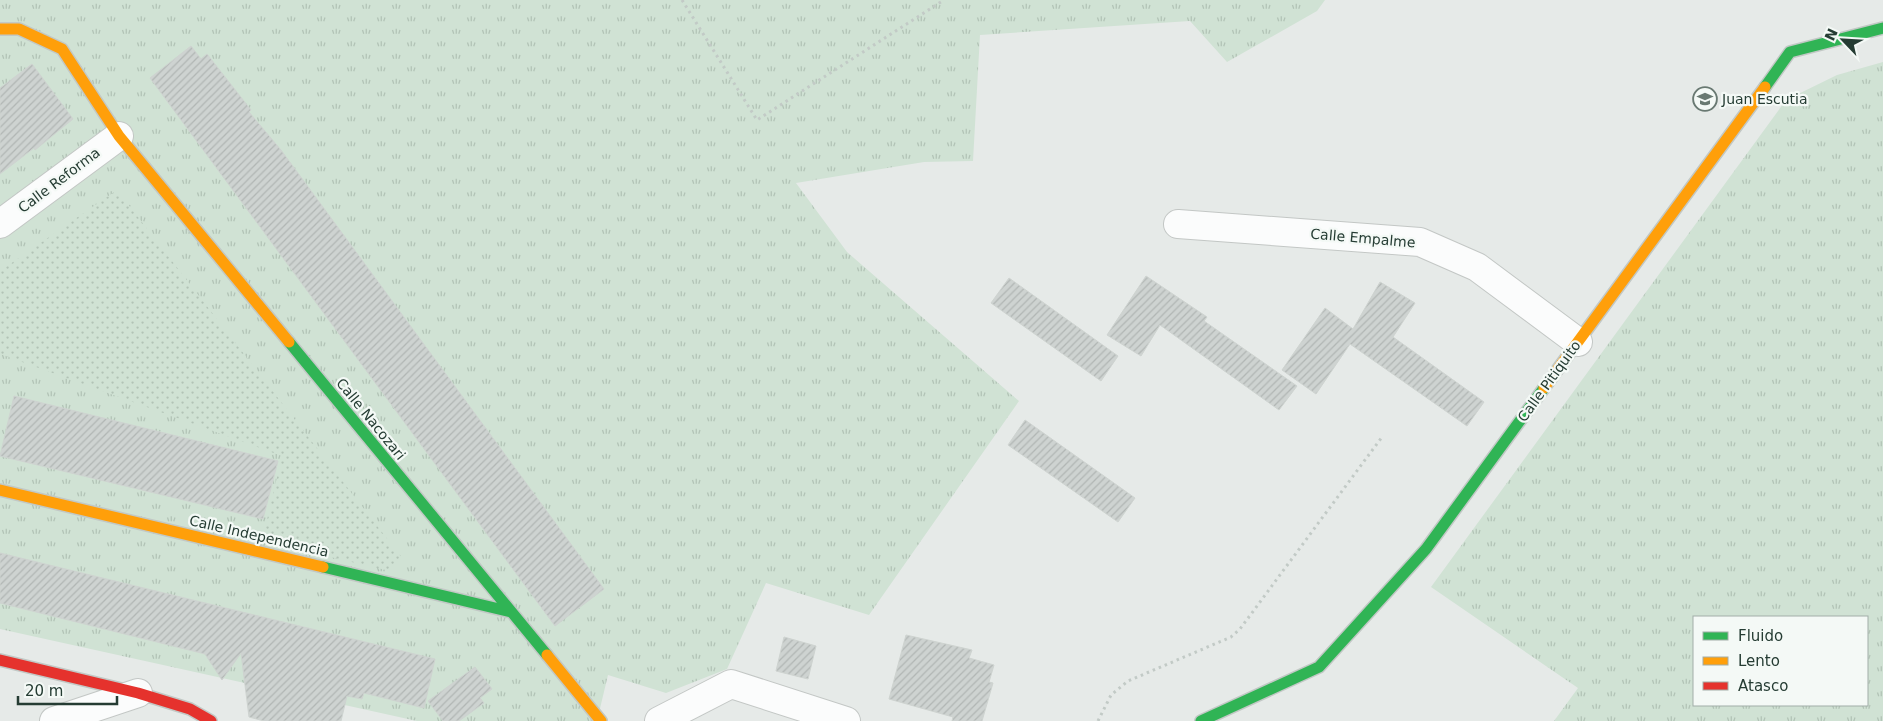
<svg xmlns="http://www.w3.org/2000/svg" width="1883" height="721" viewBox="0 0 1883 721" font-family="'DejaVu Sans',sans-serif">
  <defs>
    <pattern id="grass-tufts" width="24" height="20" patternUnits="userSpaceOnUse" patternTransform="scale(1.25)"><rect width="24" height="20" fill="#d0e2d4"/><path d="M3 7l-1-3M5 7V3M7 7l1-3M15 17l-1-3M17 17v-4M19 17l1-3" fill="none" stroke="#b2c3b6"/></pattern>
    <pattern id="park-dots" width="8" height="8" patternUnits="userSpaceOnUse" patternTransform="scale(1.25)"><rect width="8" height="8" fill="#d0e2d4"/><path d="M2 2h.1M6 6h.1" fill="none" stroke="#b2c3b6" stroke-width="1.8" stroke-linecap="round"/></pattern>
    <pattern id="building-hatch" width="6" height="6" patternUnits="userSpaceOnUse" patternTransform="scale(1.25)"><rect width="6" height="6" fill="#ced3d1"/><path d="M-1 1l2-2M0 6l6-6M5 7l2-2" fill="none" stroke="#b1b6b4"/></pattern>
  </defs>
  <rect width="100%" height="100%" fill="#e6eae8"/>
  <!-- grass -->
  <path fill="url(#grass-tufts)" fill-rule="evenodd" d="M 0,0 L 1325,0 L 1317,11 L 1227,62 L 1190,21 L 980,35 L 973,161 L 924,162 L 796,183 L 847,252 L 1019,401 L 869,615 L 766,583 L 727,669 L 666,693 L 608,675 L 597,721 L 417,721 L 0,629 Z
    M 1883,62 L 1883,721 L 1554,721 L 1578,688 L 1431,587 L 1786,100 L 1837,75 ZM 1867,617 L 1867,705 L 1694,705 L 1694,617 Z"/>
  <!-- park -->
  <path fill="url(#park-dots)" d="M 117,190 L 402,558 L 390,571 L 262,541 L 282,456 L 0,354 L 0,271 Z"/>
  <!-- building -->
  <path fill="url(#building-hatch)" stroke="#ced3d0" d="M 191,46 L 201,59 L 207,54 L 251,110 L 249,112 L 281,150 L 604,589 L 555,626 L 150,78 Z
    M 32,64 L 73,119 L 35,150 L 34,148 L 0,174 L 0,88 Z
    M 1146,276 L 1207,317 L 1204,321 L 1297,386 L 1279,410 L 1160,325 L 1141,356 L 1107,335 Z
    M 1009,278 L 1118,356 L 1101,381 L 991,303 Z
    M 1380,282 L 1415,303 L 1393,337 L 1484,402 L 1467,426 L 1350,344 L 1316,394 L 1282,370 L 1325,308 L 1353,329 Z
    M 14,396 L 278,461 L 263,519 L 0,456 Z
    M 1025,420 L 1135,498 L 1118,522 L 1008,445 Z
    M 0,553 L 435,659 L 424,708 L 364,693 L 362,699 L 347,696 L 341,721 L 264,721 L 249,717 L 241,653 L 222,680 L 205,654 L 0,603 Z
    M 906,635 L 972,650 L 969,658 L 994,665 L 989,682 L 993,683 L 982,721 L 952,721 L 953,717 L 889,699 Z
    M 784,637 L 816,646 L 808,679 L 776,671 Z
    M 475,667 L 492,689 L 480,698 L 484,703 L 459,721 L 443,721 L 428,701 Z"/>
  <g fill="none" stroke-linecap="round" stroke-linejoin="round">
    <!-- street casing -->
    <g stroke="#c3c7c5" stroke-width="30">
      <path id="street" d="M 0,224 L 119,136
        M 1178,224 L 1420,242 L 1477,267 L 1578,342
        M 54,721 L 138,693
        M 659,721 L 731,684 L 846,721"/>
    </g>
    <!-- fast casing -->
    <g stroke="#c2c8c5" stroke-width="14">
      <path id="fast" d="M 1765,87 L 1790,52 L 1883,28
        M 289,342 L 547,655
        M 323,567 L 511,612
        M 1201,721 L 1319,667 L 1426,549 L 1544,388"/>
    </g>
    <!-- slow casing -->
    <g stroke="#c2c8c5" stroke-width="14">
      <path id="slow" d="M 0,29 L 19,29 L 62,49 L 119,136 L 289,342
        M 1544,388 L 1765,87
        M 0,490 L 323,567
        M 547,655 L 601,721"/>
    </g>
    <!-- jam casing -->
    <g stroke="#c2c8c5" stroke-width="14">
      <path id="jam" d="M 0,660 L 138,693 L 190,709 L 211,721"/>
    </g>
    <!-- path -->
    <path stroke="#c2cac6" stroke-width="3" stroke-dasharray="2.5 4" stroke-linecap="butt" d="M 682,0 L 757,120 L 944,0
      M 1098,721 L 1111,695 L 1128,681 L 1231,637 L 1240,629 L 1382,437"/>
    <!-- street -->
    <use href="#street" stroke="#fbfcfc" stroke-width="28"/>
    <!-- fast -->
    <use href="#fast" stroke="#30b455" stroke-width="11"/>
    <!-- slow -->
    <use href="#slow" stroke="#ff9f0a" stroke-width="11"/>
    <!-- jam -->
    <use href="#jam" stroke="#e5322d" stroke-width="11"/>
  </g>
  <!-- icons -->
  <defs>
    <g id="school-ring" transform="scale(1.25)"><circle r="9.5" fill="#f4f9f6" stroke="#697972" stroke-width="1.5"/><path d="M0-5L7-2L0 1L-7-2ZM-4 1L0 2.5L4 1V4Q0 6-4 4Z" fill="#697972"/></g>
  </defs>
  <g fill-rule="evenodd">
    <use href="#school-ring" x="1705" y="99"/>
  </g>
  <g text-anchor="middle" stroke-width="4.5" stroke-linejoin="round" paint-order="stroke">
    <!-- poi labels -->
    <g font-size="14" fill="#253c33" stroke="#f4f9f6" text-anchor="start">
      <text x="1722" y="104">Juan Escutia</text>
    </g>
    <!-- street labels -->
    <g font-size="14" fill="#253c33" stroke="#f4f9f6">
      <text transform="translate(59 180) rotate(-37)" y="5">Calle Reforma</text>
      <text transform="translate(1363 238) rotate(5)" y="5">Calle Empalme</text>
      <text transform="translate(1549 381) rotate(-54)" y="5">Calle Pitiquito</text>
      <text transform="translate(371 419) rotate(51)" y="5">Calle Nacozari</text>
      <text transform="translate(259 536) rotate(13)" y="5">Calle Independencia</text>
    </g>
  </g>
  <!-- legend -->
  <rect x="1693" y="616" width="175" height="90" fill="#f4f9f6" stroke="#a1ada8"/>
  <rect x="1703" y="632" width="25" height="8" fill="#30b455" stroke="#a1ada8"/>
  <text x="1738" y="641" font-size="15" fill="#253c33">Fluido</text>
  <rect x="1703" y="657" width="25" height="8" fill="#ff9f0a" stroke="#a1ada8"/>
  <text x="1738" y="666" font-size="15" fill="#253c33">Lento</text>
  <rect x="1703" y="682" width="25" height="8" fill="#e5322d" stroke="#a1ada8"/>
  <text x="1738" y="691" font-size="15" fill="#253c33">Atasco</text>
  <!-- north arrow -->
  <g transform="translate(1843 40) rotate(295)" stroke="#f4f9f6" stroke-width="4" paint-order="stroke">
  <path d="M0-4L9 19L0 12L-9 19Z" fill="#253c33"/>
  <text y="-8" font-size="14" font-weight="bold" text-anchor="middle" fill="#253c33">N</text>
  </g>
  <!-- scale -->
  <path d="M18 696v8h99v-8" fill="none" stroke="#253c33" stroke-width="2.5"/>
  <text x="25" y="696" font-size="15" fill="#253c33" stroke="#f4f9f6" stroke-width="4" paint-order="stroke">20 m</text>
</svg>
